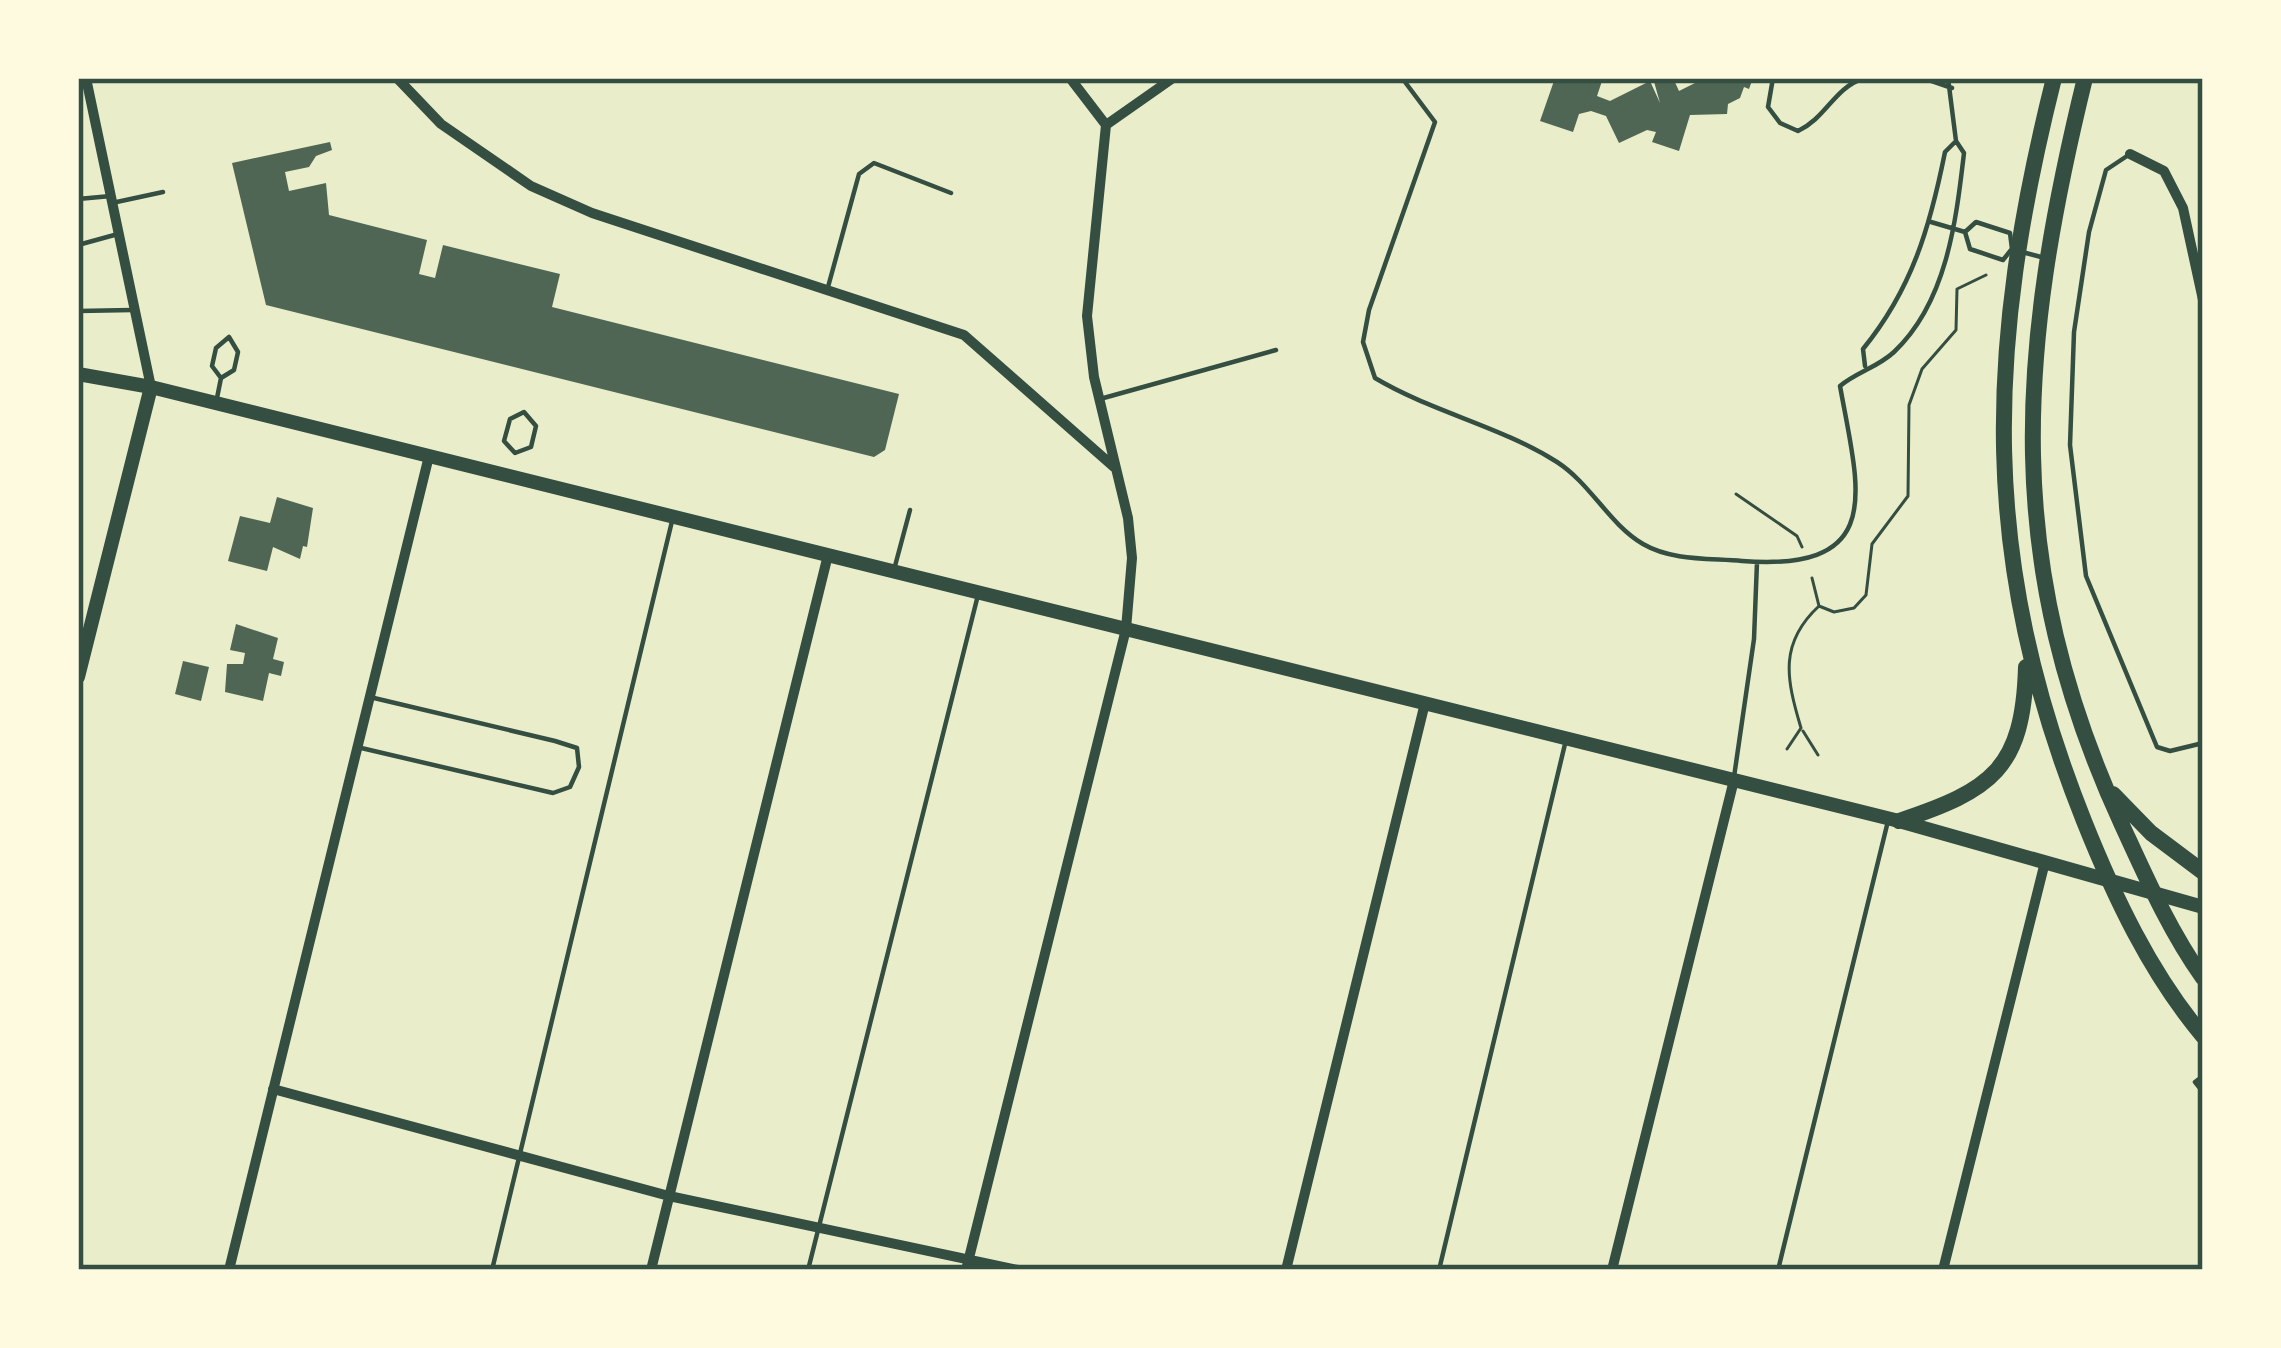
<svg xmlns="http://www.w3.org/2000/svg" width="2281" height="1348" viewBox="0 0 2281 1348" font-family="'Sofia Sans Condensed',sans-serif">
  <rect width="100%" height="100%" fill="#e9edc9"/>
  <!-- building -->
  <path fill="#4f6655" d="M 1555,78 L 1603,78 L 1597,96 L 1610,101 L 1650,81 L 1660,103 L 1653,78 L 1673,78 L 1679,91 L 1705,78 L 1753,78 L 1749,89 L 1744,87 L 1740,98 L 1728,104 L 1727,114 L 1690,115 L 1679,151 L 1652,142 L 1656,132 L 1647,130 L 1619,143 L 1606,116 L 1591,111 L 1579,114 L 1573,132 L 1540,121 Z
    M 330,142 L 332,150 L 316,156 L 309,167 L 285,172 L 289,191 L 326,183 L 329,215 L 427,240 L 419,274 L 435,278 L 443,245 L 503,260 L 560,274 L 552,307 L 899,394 L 885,450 L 874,457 L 266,305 L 232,163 Z
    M 277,497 L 313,508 L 307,547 L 303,546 L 300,559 L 273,547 L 267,571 L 228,561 L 240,516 L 270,523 Z
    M 236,624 L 278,638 L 273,659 L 284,662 L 281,676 L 269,673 L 263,701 L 225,692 L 227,664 L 243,664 L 245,653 L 230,650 Z
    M 183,661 L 209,667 L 201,701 L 175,694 Z"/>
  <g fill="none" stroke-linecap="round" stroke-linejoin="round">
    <!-- path -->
    <path stroke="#344e41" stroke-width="3" d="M 1736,494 L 1797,536 L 1802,547
      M 1819,606 L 1834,612 L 1854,608 L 1866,595 L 1872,544 L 1908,496 L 1909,405 L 1922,369 L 1956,330 L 1957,289 L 1986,275
      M 1803,731 L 1818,755
      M 1787,749 L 1801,728 C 1786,678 1779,643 1819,606 L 1812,578"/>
    <!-- service -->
    <path stroke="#344e41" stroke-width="4.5" d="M 1402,78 L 1435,122 L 1369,310 L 1363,342 L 1375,378 C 1432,412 1500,426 1557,462 C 1591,484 1609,524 1643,544 C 1672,561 1710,558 1742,561 C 1887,572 1859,491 1840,386 C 1857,372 1878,367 1894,352 C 1947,302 1956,221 1964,153 L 1956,141 L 1948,78
      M 1773,78 L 1768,107 L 1780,123 L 1798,131 C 1826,118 1834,88 1864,78
      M 1923,78 L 1952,88
      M 2130,154 L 2106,170 L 2089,232 L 2074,332 L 2070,445 L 2086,576 L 2157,747 L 2170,751 L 2203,743
      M 78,199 L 111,196
      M 112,203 L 163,192
      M 1931,222 L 1965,232
      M 1965,232 L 1970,249 L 2003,260 L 2011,250
      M 1965,232 L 1976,222 L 2010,233 L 2012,249
      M 78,245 L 118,234
      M 2022,252 L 2045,258
      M 828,287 L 859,174 L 874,163 L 951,193
      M 78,311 L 132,310
      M 1865,366 L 1863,349 C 1912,289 1930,227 1945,152 L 1956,141
      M 1100,399 L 1276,350
      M 216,403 L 221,378 L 212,366 L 216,348 L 229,337 L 238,352 L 234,370 L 221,378
      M 524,412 L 536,426 L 531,447 L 515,453 L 504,441 L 510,419 Z
      M 895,566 L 910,510
      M 357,747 L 553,793 L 570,787 L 579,767 L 577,748 L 555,741 L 374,698
      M 1734,777 L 1754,639 L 1757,562
      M 2203,1076 L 2195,1082 L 2203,1092
      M 2203,1105 L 2203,1113
      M 492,1270 L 673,517
      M 808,1270 L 978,595
      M 1439,1270 L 1565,744
      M 1778,1270 L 1888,821"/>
    <!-- minor -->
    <path stroke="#344e41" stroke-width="10" d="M 86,78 L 151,387
      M 397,78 L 441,124 L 531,186 L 592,213 L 964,335 L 1114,467
      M 1070,78 L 1106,125
      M 2130,154 L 2164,171 L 2183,208 L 2203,300
      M 273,1089 L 669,1196 L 1018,1270
      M 229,1270 L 429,456
      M 651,1270 L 828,555
      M 966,1270 L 1126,629 L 1132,558 L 1128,518 L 1094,377 L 1087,316 L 1106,125 L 1173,78
      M 1286,1270 L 1425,703
      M 1612,1270 L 1734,780
      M 1943,1270 L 2045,862"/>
    <!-- tertiary -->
    <path stroke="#344e41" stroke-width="14" d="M 78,374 L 151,387 L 1899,821 L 2203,907
      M 78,677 L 151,387"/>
    <!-- primary -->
    <path stroke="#344e41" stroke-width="16" d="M 2054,78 C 1986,349 1979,558 2084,821 C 2114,896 2150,973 2203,1036
      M 2085,78 C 2018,352 2001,562 2122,825 C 2146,877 2169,930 2203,978
      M 2113,794 L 2151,833 L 2203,872
      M 1899,821 C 1992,790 2023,769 2026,667"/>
  </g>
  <!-- border -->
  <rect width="2281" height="1348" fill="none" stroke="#fefae0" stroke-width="162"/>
  <rect x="81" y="81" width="2119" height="1186" fill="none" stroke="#344e41" stroke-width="4.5"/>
</svg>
